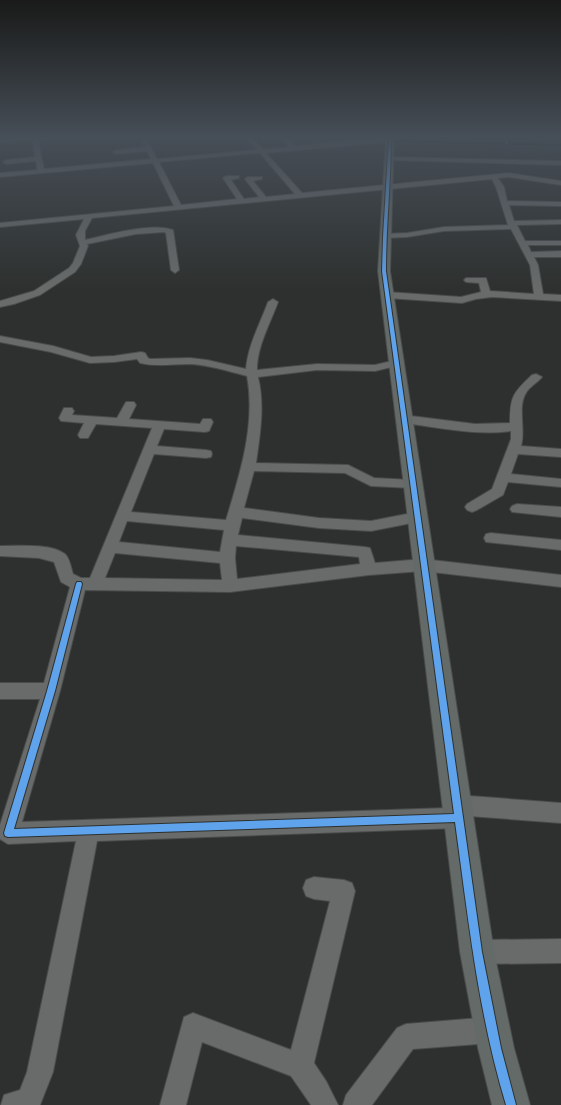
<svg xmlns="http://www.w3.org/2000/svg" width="561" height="1105" viewBox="0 0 561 1105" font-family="Overpass,sans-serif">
  <rect width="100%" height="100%" fill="#2d302e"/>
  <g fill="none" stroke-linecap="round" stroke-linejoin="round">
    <!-- stream -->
    <path stroke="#061f15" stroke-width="2" d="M 395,141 L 561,145"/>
    <!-- street casing -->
    <g stroke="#4a4c4b" stroke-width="2">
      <path id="street" d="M 31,136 L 63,136 L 60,138 L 38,140 L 44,169 L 151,159 L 147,151 L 116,154 L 113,152 L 116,150 L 145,147 L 139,136 L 145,136 L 157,159 L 257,150 L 245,136 L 251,136 L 263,149 L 289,147 L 279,136 L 285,136 L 296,146 C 310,145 386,135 393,140 L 390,142 L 266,153 L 302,193 L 509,173 L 561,181 L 561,185 L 509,177 L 498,178 L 504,187 L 507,201 L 561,202 L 561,206 L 509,205 L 514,221 L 561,220 L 561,224 L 517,225 L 525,241 L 561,241 L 561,245 L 528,245 L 531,252 L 561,251 L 561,257 L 534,257 L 538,265 L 543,294 L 561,295 L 561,301 L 492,297 L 476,299 L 462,303 L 387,298 L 382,295 L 387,292 L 461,297 L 481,292 L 479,283 L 466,282 L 464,280 L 466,278 L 486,278 L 490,291 L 534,294 L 530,265 L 511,229 L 444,231 L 407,237 L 384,238 L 380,236 L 384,234 L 407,233 L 444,227 L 508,225 L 496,187 L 492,179 L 92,218 L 85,231 L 85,240 C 107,235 152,222 173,230 L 179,270 L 175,273 L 171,270 L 166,233 L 164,232 L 136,234 L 87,244 L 88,246 L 81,264 L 75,272 L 40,295 L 14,304 L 0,307 L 0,301 L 34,291 L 69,268 L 73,263 L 80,246 L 76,235 L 84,219 L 0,227 L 0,223 L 174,206 L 153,163 L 0,177 L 0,173 L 37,170 L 36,161 L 6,164 L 3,162 L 6,160 L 35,157 L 32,140 L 0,143 L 0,139 ZM 260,153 L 295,194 L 266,197 L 253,181 L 262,179 L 262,177 L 248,177 L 245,179 L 259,197 L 244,199 L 231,180 L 239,178 L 239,176 L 226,176 L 223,178 L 237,199 L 181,205 L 159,162 Z
        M 390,157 L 561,161 L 561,165 L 388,160 L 388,158 Z
        M 273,299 L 278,302 C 270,324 257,346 257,370 L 317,364 L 375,365 L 396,360 L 401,363 L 400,365 L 375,371 L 317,370 L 258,377 C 265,405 260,435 256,463 L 348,465 L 374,478 L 412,480 L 417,481 L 419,484 L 417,487 L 412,488 L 371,486 L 345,473 L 254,471 L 244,508 L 319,518 L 371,521 L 417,512 L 422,514 L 424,517 L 422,520 L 417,522 L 371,531 L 319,528 L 242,518 L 238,535 L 365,547 L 370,548 L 375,563 L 423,559 L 561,575 L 561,587 L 423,571 L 369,575 L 230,592 L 85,590 L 60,691 L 22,822 L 448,808 L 447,805 L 450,798 L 457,795 L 561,803 L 561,823 L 469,816 L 469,818 L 466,825 L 459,828 L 97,841 L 53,1072 L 40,1105 L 1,1105 L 4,1095 L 20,1090 L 27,1072 L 76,841 L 8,844 L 0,839 L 0,825 L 40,699 L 0,699 L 0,683 L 44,683 L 70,587 L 61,582 L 54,562 L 39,558 L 0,556 L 0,546 C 17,546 51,543 65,554 C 70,559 71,568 73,574 L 81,578 L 90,578 L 152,428 L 96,424 L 88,438 L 80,438 L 78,435 L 84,423 L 61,421 L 59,418 L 64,408 L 72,408 L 74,411 L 72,415 L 117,418 L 126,402 L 134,402 L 136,405 L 129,419 L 200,424 L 203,419 L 211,419 L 213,422 L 209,431 L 205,432 L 164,429 L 157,446 L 206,450 L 211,451 L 212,454 L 211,457 L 206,458 L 154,454 L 131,512 L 226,520 C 240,474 256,424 247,376 C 228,371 209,365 190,364 C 173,364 156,367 140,363 L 137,359 L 114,362 L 90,363 L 51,352 L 0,342 L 0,336 L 53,346 L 91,357 L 114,356 L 141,352 L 145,353 L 148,358 L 150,359 L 190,358 L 207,360 L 246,369 C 248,345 260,324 268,302 ZM 127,521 L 224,530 L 220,552 L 119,542 ZM 236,546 L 359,557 L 360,564 L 237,579 L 235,558 ZM 115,553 L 220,563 L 222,580 L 105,578 Z
        M 536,374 L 542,377 C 537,383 529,387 526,393 C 517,407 526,430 521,446 L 561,449 L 561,457 L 518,454 L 511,474 L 561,479 L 561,487 L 508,482 L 503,495 L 477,510 L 472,512 L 467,510 L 465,507 L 467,504 L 492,489 L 511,439 L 511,431 C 475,436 438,427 403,423 L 399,422 L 397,419 L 399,416 L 403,415 L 475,424 L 510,423 C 510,396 513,393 532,375 Z
        M 517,504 L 561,507 L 561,517 L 512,512 L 510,509 L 512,506 Z
        M 491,533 L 561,540 L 561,550 L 486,542 L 484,538 L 486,534 Z
        M 314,877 L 344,880 L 352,883 L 355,891 L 314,1063 L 326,1081 L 338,1105 L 311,1105 L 291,1076 L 202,1042 L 186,1105 L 160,1105 L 184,1017 L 193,1013 L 291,1050 L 330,901 L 314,899 L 306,896 L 303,888 L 306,880 Z
        M 561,939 L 561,963 L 477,964 L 469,960 L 465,952 L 469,944 L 477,940 Z
        M 492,1017 L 501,1021 L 505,1030 L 501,1039 L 492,1043 L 413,1049 L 372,1105 L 343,1105 L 346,1095 L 397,1028 L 406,1024 Z"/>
    </g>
    <!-- secondary casing -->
    <g stroke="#4a4c4b" stroke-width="2">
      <path id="secondary" d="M 386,136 L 394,136 L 390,271 L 494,952 L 514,1048 L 530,1105 L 492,1105 L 478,1048 L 460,952 L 378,271 Z"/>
    </g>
    <!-- street -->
    <use href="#street" fill="#686b6a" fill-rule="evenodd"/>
    <!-- secondary -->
    <use href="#secondary" fill="#646a67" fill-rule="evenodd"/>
    <!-- quiet -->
    <path stroke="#3fa9f5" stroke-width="2.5" stroke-dasharray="4.5 2.5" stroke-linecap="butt" d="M 503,136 L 507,144"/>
    <!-- cycleway casing -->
    <g stroke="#2c312e" stroke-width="2">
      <path id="cycleway" d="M 389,136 L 391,136 C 391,181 386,226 386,271 L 482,952 L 501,1048 L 516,1105 L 506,1105 C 478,1013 468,917 455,822 L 8,837 L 5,836 L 4,833 L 47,691 L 76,584 L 77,582 L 81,582 L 82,584 L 55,691 L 14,829 L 454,814 L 382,271 L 383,237 Z"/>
    </g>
    <!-- cycleway -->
    <use href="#cycleway" fill="#60a3ed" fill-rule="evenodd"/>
  </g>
  <!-- sky -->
  <linearGradient id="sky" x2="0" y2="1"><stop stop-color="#191a19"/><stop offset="0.47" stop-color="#464e57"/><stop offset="1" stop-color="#464e57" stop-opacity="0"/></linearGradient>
  <rect width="561" height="291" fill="url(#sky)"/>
</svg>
